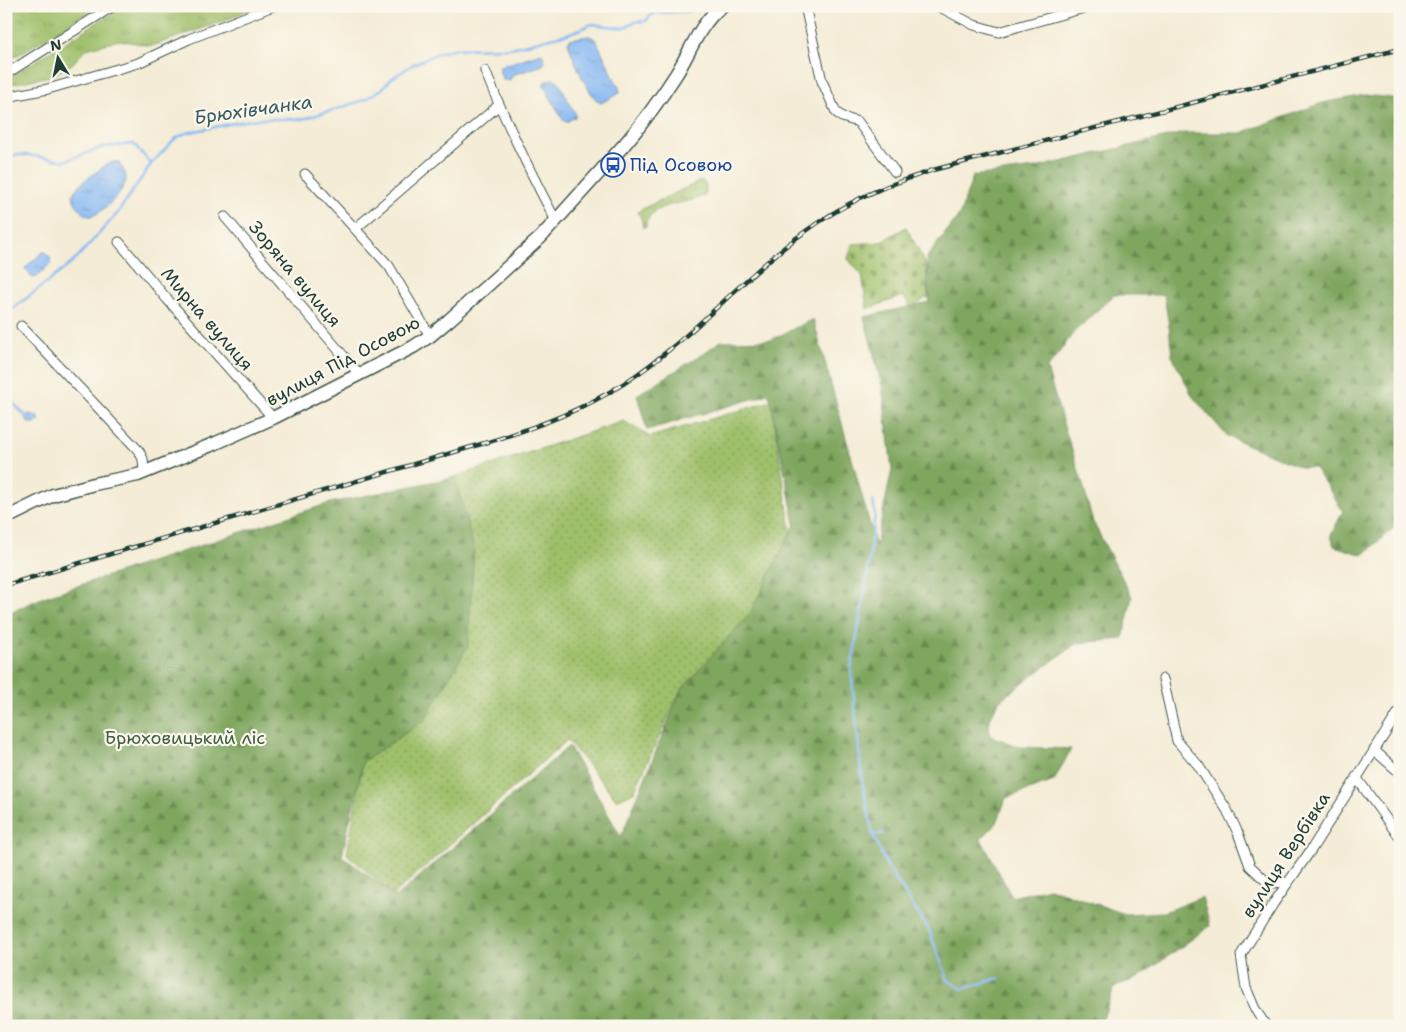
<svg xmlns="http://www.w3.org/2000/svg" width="1406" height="1032" viewBox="0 0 1406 1032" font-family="'Shantell Sans',sans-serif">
  <defs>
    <pattern id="grass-tufts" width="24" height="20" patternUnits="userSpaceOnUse" patternTransform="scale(1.25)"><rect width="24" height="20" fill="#9fc06a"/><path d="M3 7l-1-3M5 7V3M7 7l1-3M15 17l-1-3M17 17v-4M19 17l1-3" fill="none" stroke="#819d58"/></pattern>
    <pattern id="forest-firs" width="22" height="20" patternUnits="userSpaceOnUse" patternTransform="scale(1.25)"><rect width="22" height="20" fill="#7fa65e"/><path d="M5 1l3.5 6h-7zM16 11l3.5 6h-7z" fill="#67884e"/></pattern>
    <pattern id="wetland-marsh" width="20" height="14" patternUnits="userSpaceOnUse" patternTransform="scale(1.25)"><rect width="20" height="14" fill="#9fc06a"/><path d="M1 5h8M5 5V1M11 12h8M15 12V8" fill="none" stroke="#819d58"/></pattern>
    <pattern id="cemetery-stones" width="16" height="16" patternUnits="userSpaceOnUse" patternTransform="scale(1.25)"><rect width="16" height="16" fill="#9fc06a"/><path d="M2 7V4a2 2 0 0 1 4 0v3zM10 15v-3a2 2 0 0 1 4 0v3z" fill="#819d58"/></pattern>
    <pattern id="garden-dots" width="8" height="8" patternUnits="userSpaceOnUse" patternTransform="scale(1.25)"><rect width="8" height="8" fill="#9fc06a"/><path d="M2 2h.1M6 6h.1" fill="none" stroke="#819d58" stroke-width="1.8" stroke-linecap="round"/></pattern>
    <pattern id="water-ripples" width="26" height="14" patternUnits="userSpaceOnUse" patternTransform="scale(1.25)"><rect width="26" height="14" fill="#88b9f4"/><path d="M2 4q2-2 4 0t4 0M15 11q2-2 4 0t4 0" fill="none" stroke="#6f98c6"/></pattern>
  </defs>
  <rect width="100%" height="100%" fill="#fbf7ec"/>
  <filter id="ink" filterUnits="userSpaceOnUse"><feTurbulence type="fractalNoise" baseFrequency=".02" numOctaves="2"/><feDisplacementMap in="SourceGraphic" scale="10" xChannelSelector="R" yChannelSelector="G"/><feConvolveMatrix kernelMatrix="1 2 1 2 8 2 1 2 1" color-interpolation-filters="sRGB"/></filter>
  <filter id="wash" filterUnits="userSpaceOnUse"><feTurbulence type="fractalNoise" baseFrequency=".0096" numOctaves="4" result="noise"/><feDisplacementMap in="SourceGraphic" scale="20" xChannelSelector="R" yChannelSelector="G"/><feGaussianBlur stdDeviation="1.12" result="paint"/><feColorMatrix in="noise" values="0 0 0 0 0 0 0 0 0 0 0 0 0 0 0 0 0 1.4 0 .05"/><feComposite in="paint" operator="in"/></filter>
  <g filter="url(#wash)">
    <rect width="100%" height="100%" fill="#f4ecd6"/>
    <!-- grass -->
    <path fill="url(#grass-tufts)" stroke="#5f7e4f" d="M 6,6 L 99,6 L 6,62 Z
      M 127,6 L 258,6 L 221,22 L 152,46 L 119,40 L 86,49 L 72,64 L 55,75 L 12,84 L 12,76 L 104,18 Z"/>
    <!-- forest -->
    <path fill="url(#forest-firs)" stroke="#4f7249" d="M 1365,95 L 1400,99 L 1400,522 L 1363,555 L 1334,546 L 1331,535 L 1343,511 L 1315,468 L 1300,467 L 1227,436 L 1193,397 L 1172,356 L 1169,326 L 1164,295 L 1114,295 L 1074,332 L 1047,369 L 1062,420 L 1082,481 L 1093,522 L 1132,597 L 1123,639 L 1077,643 L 1028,679 L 1000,700 L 989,720 L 990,736 L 1021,747 L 1071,749 L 1054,781 L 1006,798 L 997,823 L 981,839 L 1012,897 L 1049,888 L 1125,914 L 1164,912 L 1202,897 L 1210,926 L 1138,978 L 1115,986 L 1100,1026 L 6,1026 L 6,614 L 44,597 L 330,503 L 455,477 L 474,549 L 468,646 L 425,720 L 363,762 L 342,856 L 396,897 L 569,746 L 621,837 L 686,678 L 750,613 L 795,524 L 769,394 L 647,430 L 637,395 L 698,357 L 721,341 L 771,340 L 813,319 L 876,546 L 892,469 L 882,386 L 864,317 L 929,302 L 927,257 L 960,214 L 973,176 L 1035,168 L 1184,133 L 1241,133 L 1322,103 Z"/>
    <!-- wetland -->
    <path fill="url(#wetland-marsh)" stroke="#5f7e4f" d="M 703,181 L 706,186 L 706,194 C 690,206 648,200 646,227 L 643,228 L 641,218 L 638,212 L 640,210 L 698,182 Z"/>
    <!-- cemetery -->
    <path fill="url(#cemetery-stones)" stroke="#5f7e4f" d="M 906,227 L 926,264 L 928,297 L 911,307 L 903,296 L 867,309 L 862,275 L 848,259 L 852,244 L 880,242 Z"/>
    <!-- garden -->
    <path fill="url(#garden-dots)" stroke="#5f7e4f" d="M 771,401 L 791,531 L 750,613 L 680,691 L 634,792 L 617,800 L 567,740 L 393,895 L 347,854 L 363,762 L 425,720 L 468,646 L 474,549 L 455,477 L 624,421 L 650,437 Z"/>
    <!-- water -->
    <path fill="url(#water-ripples)" stroke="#547b94" d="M 589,36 L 592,37 L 596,40 L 619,88 L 620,92 L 618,94 L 601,103 C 590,100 571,54 568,42 L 570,39 Z
      M 542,53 L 545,62 L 543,65 L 512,75 L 510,80 L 503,80 L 500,73 L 500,66 Z
      M 552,79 L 554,79 L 558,81 L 575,113 L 575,117 L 566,122 L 563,120 L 544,86 L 544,82 Z
      M 115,162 L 118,162 C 128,175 129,180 119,193 C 114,200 98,217 89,216 C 85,216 82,212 80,209 C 77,206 73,200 73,195 C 74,188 89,177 95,173 C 101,169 107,163 115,162 Z
      M 43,252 L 45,252 C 48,255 52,258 51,263 L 37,277 L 33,278 L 26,271 L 25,268 Z
      M 29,414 L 38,416 L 40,421 L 35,423 L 29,423 L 25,417 Z"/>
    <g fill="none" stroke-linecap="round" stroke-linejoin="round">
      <!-- stream -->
      <path stroke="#88b9f4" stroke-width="2.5" d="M 9,155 L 28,155 L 65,161 L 103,147 L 134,144 L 151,164
        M 6,314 L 72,263 L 117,214 L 151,164 L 176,138 L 186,133 L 239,122 L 258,119 L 302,119 L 334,110 L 366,99 L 382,89 L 392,78 L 414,64 L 436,54 L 453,49 L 511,48 L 567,34 L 581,29 L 591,24 L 623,28 L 628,26 L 634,22 L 646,21 L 651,15 L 656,13 L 689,11 L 706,6
        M 6,396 L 28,418
        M 873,501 L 875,514 L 865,592 L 851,669 L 862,780 L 873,835 L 887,866 L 929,930 L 948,980 L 962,989 L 999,978
        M 873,835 L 883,833"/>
    </g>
  </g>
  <g filter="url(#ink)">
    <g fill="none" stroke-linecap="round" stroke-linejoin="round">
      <!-- street casing -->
      <g stroke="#3f574c" stroke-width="11">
        <path id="street" d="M 805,6 L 822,81 L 836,112 L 842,117 L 858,122 L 895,172
          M 938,6 L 974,25 L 999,32 L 1091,6
          M 485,71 C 506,122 530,172 556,221
          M 6,74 L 113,6
          M 6,97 L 48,89 L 138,63 L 189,39 L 273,6
          M 305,174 L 389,266 L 430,336
          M 225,217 L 359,374
          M 355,229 L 499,105
          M 119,242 L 167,299 L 273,418
          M 21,326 L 139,451 L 143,459 L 144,472
          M 1163,679 L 1177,741 L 1198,765 L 1227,810 L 1238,833 L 1250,866 L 1268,883 L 1288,882
          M 1374,750 L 1400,773
          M 1356,777 L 1400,838
          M 1266,1026 L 1255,1009 L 1246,988 L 1241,955 L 1273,904 L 1311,850 L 1400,710"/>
      </g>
      <!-- secondary casing -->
      <g stroke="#3f574c" stroke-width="15">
        <path id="secondary" d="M 6,518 L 53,495 L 94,484 L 138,475 L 216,443 L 273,418 L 413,347 L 430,336 L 448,321 L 541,237 L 624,145 C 643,123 661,98 677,73 C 691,50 700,23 722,6"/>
      </g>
      <!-- street -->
      <use href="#street" stroke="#fff" stroke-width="9"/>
      <!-- secondary -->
      <use href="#secondary" stroke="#fff" stroke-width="12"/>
      <!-- rail casing -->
      <g stroke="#1f3d34" stroke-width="4.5">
        <path id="rail" d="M 6,585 L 495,440 C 542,425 582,410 623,384 C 687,343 735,285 795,239 C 820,220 853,200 883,188 C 900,181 917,176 933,170 L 1400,49"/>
      </g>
      <!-- rail -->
      <use href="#rail" stroke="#fbf7ec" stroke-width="2.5" stroke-dasharray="8" stroke-linecap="butt"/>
    </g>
  </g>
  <!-- icons -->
  <defs>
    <g id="bus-ring" transform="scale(1.25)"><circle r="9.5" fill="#fbf7ec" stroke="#1a4fb4" stroke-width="1.5"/><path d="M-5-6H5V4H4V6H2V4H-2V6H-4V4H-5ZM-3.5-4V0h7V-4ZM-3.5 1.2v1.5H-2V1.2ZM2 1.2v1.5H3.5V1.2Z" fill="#1a4fb4"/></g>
  </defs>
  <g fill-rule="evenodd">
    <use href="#bus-ring" x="613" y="165"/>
  </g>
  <g text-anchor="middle" stroke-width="4.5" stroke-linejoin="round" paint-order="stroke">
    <!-- transit labels -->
    <g font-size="18" fill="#164399" stroke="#fbf7ec" text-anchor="start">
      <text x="630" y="171">Під Осовою</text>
    </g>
    <!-- street labels -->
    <g font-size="18" fill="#1f3d34" stroke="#fbf7ec">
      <text transform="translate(295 274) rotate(50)" y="6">Зоряна вулиця</text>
      <text transform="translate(207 319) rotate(49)" y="6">Мирна вулиця</text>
      <text transform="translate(343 361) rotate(-28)" y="6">вулиця Під Осовою</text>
      <text transform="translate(1286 855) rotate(-57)" y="6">вулиця Вербівка</text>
    </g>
    <!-- park labels -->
    <g font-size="18" fill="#3f5e42" stroke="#fbf7ec">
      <text x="185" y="744">Брюховицький ліс</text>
    </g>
    <!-- water labels -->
    <g font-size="19" font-style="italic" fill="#395c64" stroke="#fbf7ec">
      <text transform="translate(253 109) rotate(-8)" y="7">Брюхівчанка</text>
    </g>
  </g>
  <!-- margin -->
  <rect width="1406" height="1032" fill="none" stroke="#fbf7ec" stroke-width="25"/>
  <!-- north arrow -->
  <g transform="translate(58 58) rotate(350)" stroke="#fbf7ec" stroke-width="4" paint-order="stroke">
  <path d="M0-4L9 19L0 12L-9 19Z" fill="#1f3d34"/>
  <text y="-8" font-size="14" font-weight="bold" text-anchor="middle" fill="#1f3d34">N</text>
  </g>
</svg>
